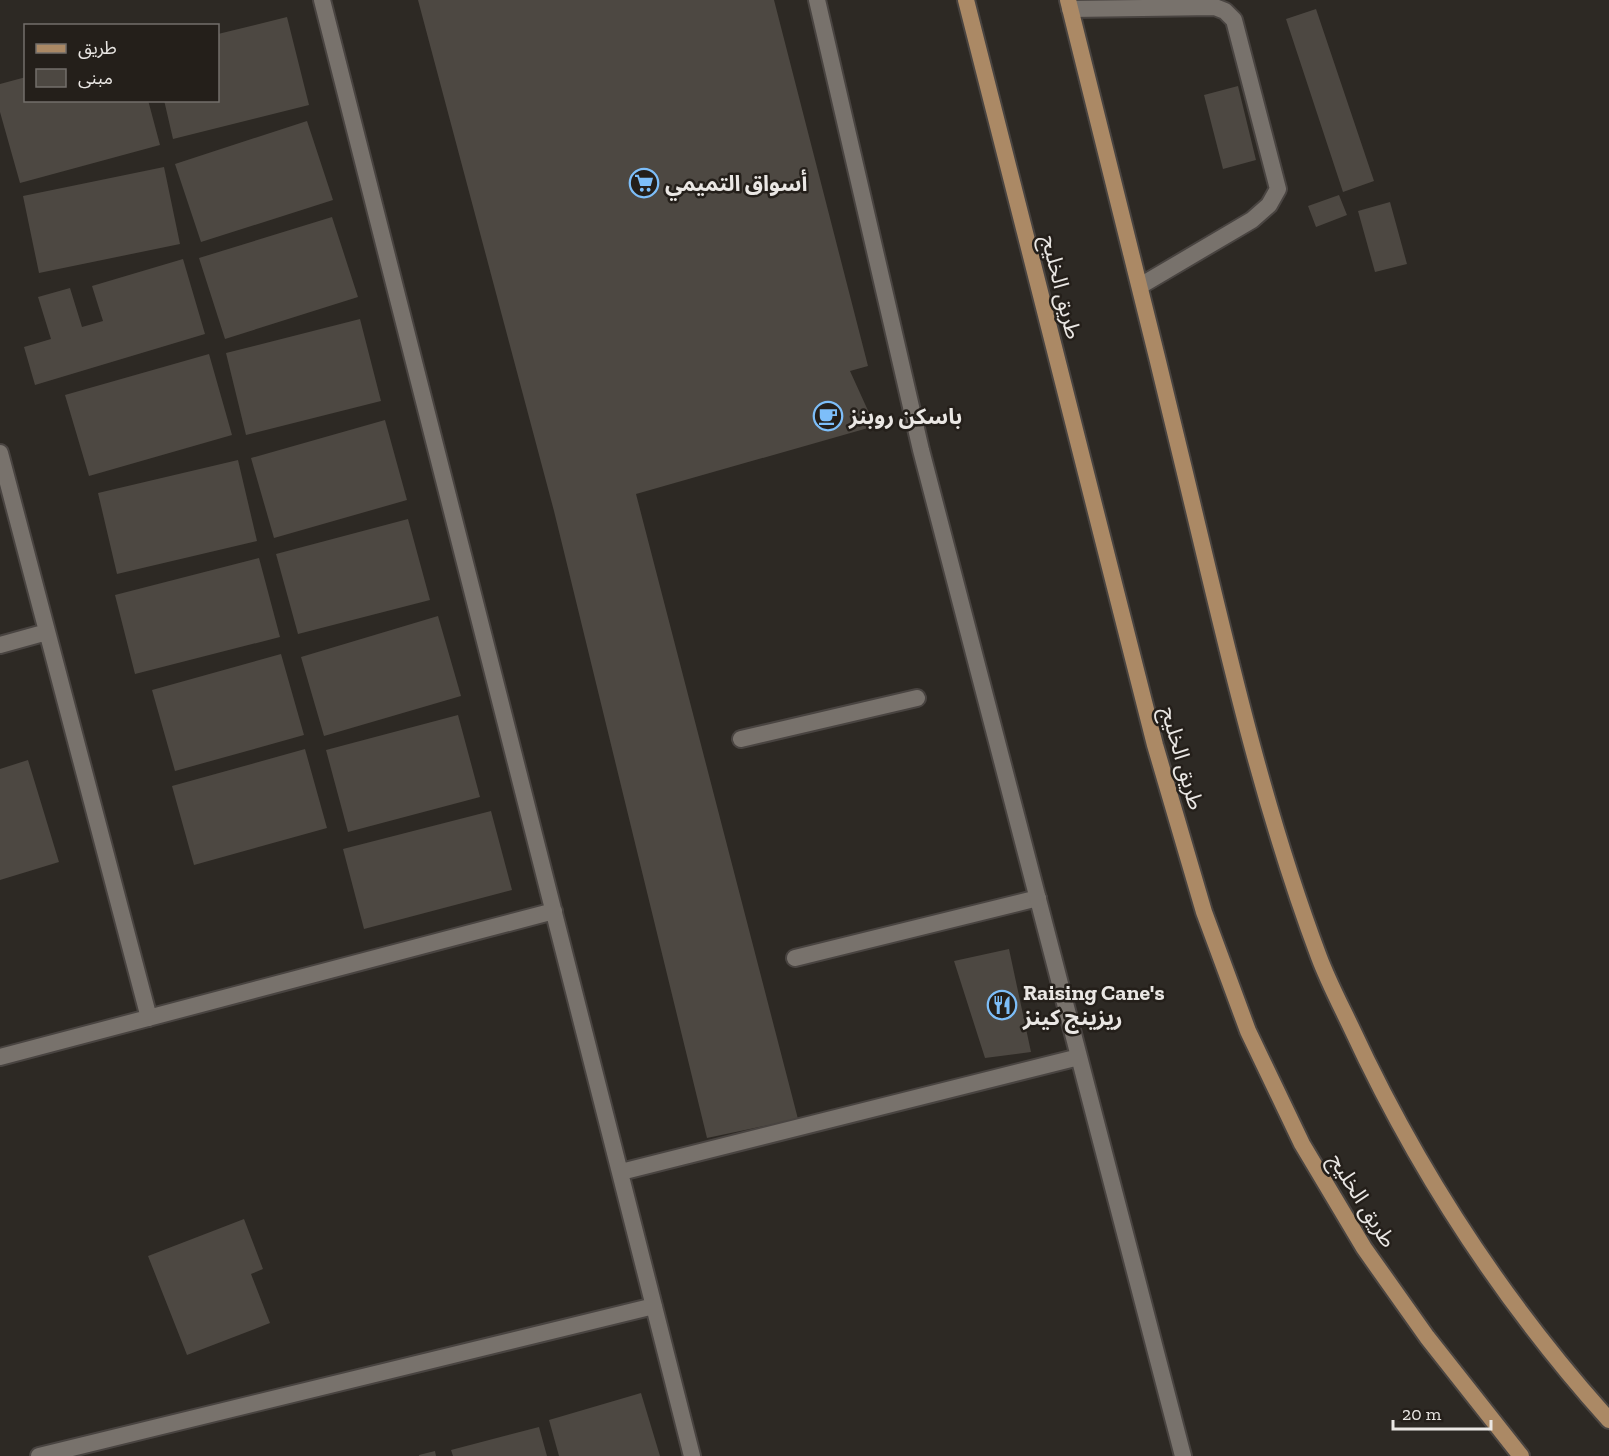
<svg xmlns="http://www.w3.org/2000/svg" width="1609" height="1456" viewBox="0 0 1609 1456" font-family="'Zilla Slab','Noto Sans Arabic',serif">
  <rect width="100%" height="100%" fill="#2d2924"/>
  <!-- building -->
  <path fill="#4d4842" d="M 418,0 L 774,0 L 868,366 L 850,371 L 875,426 L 636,494 L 798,1119 L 707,1138 L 554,511 Z
    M 1316,9 L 1374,181 L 1343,192 L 1286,19 Z
    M 287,17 L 309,105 L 173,139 L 164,100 L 218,100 L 218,34 Z
    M 26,77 L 26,100 L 148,100 L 160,145 L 20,183 L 0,112 L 0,84 Z
    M 1238,86 L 1256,160 L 1223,169 L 1204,95 Z
    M 307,121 L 333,200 L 201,242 L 175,164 Z
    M 164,167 L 180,244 L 39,273 L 23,196 Z
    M 1339,195 L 1347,215 L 1316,227 L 1308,206 Z
    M 1390,202 L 1407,264 L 1375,272 L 1358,211 Z
    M 332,217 L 358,297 L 225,339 L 199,258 Z
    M 183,259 L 205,334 L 35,385 L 24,347 L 51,339 L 38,297 L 70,288 L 82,327 L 103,321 L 92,286 Z
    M 360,319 L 381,401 L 246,435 L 226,353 Z
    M 209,354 L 232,435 L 89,476 L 65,395 Z
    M 385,420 L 407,500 L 274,538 L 251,458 Z
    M 238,460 L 257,541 L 117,574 L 98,493 Z
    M 408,519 L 430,600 L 298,634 L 276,554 Z
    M 259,558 L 280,637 L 135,674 L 115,595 Z
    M 438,616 L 461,696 L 324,736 L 301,657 Z
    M 281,654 L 304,735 L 175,771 L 152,690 Z
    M 458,715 L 480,797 L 348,832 L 326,750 Z
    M 305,749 L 327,828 L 194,865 L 172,786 Z
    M 28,760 L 59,862 L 0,880 L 0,769 Z
    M 491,811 L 512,890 L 364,929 L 343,849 Z
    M 1009,949 L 1031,1052 L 985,1058 L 954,961 Z
    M 244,1219 L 263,1269 L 251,1274 L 270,1323 L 187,1355 L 148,1256 Z
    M 641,1393 L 660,1456 L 559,1456 L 549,1420 Z
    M 539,1427 L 547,1456 L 453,1456 L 451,1450 Z
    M 435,1451 L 436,1456 L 419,1456 L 419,1455 Z"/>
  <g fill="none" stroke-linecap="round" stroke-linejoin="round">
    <!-- service casing -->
    <g stroke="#494441" stroke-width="20">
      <path id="service" d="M 1070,9 L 1215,7 L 1225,11 L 1234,20 L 1278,189 L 1269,205 L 1252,220 L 1140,286
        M 741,739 L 917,698
        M 795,958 L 1038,898"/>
    </g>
    <!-- minor casing -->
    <g stroke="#494441" stroke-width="20">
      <path id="minor" d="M 322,0 L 692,1456
        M 817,0 L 921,450 L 1183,1456
        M 0,453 L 149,1018
        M 0,645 L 47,632
        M 0,1057 L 554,911
        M 621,1172 L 1079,1057
        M 39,1456 L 654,1306"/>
    </g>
    <!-- primary casing -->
    <g stroke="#494441" stroke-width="20">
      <path id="primary" d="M 966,0 L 1155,745 L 1204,912 L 1248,1031 L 1302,1144 L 1364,1248 L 1427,1337 L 1521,1456
        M 1068,0 C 1108,157 1147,315 1185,473 C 1224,635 1260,800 1319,957 C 1328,981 1340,1004 1351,1027 C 1417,1170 1504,1303 1609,1420"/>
    </g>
    <!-- service -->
    <use href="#service" stroke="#78726c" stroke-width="16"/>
    <!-- minor -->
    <use href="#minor" stroke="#78726c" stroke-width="16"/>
    <!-- primary -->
    <use href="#primary" stroke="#ab8965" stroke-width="16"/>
  </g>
  <!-- icons -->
  <defs>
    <g id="supermarket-ring" transform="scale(1.5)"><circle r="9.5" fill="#241f1a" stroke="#7dbef9" stroke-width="1.5"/><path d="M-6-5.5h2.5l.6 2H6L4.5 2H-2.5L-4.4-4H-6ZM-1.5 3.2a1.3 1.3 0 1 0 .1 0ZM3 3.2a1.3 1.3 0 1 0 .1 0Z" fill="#7dbef9"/></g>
    <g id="cafe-ring" transform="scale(1.5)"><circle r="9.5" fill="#241f1a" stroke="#7dbef9" stroke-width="1.5"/><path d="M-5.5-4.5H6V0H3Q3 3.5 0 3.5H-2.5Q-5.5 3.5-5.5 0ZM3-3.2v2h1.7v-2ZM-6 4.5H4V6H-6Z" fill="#7dbef9"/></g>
    <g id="restaurant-ring" transform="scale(1.5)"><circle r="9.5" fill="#241f1a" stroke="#7dbef9" stroke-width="1.5"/><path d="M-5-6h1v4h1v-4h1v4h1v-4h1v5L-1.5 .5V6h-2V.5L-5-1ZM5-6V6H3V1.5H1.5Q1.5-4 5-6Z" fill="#7dbef9"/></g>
  </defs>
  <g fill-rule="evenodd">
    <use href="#supermarket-ring" x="644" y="183"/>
    <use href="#cafe-ring" x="828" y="416"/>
    <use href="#restaurant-ring" x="1002" y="1005"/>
  </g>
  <g text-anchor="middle" stroke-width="5" stroke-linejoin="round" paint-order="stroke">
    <!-- poi labels -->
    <g font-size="22" font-weight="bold" fill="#eae7e4" stroke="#241f1a" text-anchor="start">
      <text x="665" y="191">أسواق التميمي</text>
      <text x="849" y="424">باسكن روبنز</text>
      <text x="1023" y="1000">Raising Cane's<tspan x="1023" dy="25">ريزينج كينز</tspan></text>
    </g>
    <!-- street labels -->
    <g font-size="22" fill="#eae7e4" stroke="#241f1a">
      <text transform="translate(1062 287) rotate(76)" y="8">طريق الخليج</text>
      <text transform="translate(1183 758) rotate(74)" y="8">طريق الخليج</text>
      <text transform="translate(1363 1200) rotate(58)" y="8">طريق الخليج</text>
    </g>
  </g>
  <!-- legend -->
  <rect x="24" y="24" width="195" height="78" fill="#241f1a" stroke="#736f6b" stroke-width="1.5"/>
  <rect x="36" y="44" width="30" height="9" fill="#ab8965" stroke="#736f6b" stroke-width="1.5"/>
  <text x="78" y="54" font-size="18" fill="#eae7e4">طريق</text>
  <rect x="36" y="69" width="30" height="18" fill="#4d4842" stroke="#736f6b" stroke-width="1.5"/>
  <text x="78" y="84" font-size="18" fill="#eae7e4">مبنى</text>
  <!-- scale -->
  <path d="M1393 1420v9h98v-9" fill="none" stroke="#eae7e4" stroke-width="3"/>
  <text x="1402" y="1420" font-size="18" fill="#eae7e4" stroke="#241f1a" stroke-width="4.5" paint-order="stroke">20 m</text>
</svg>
